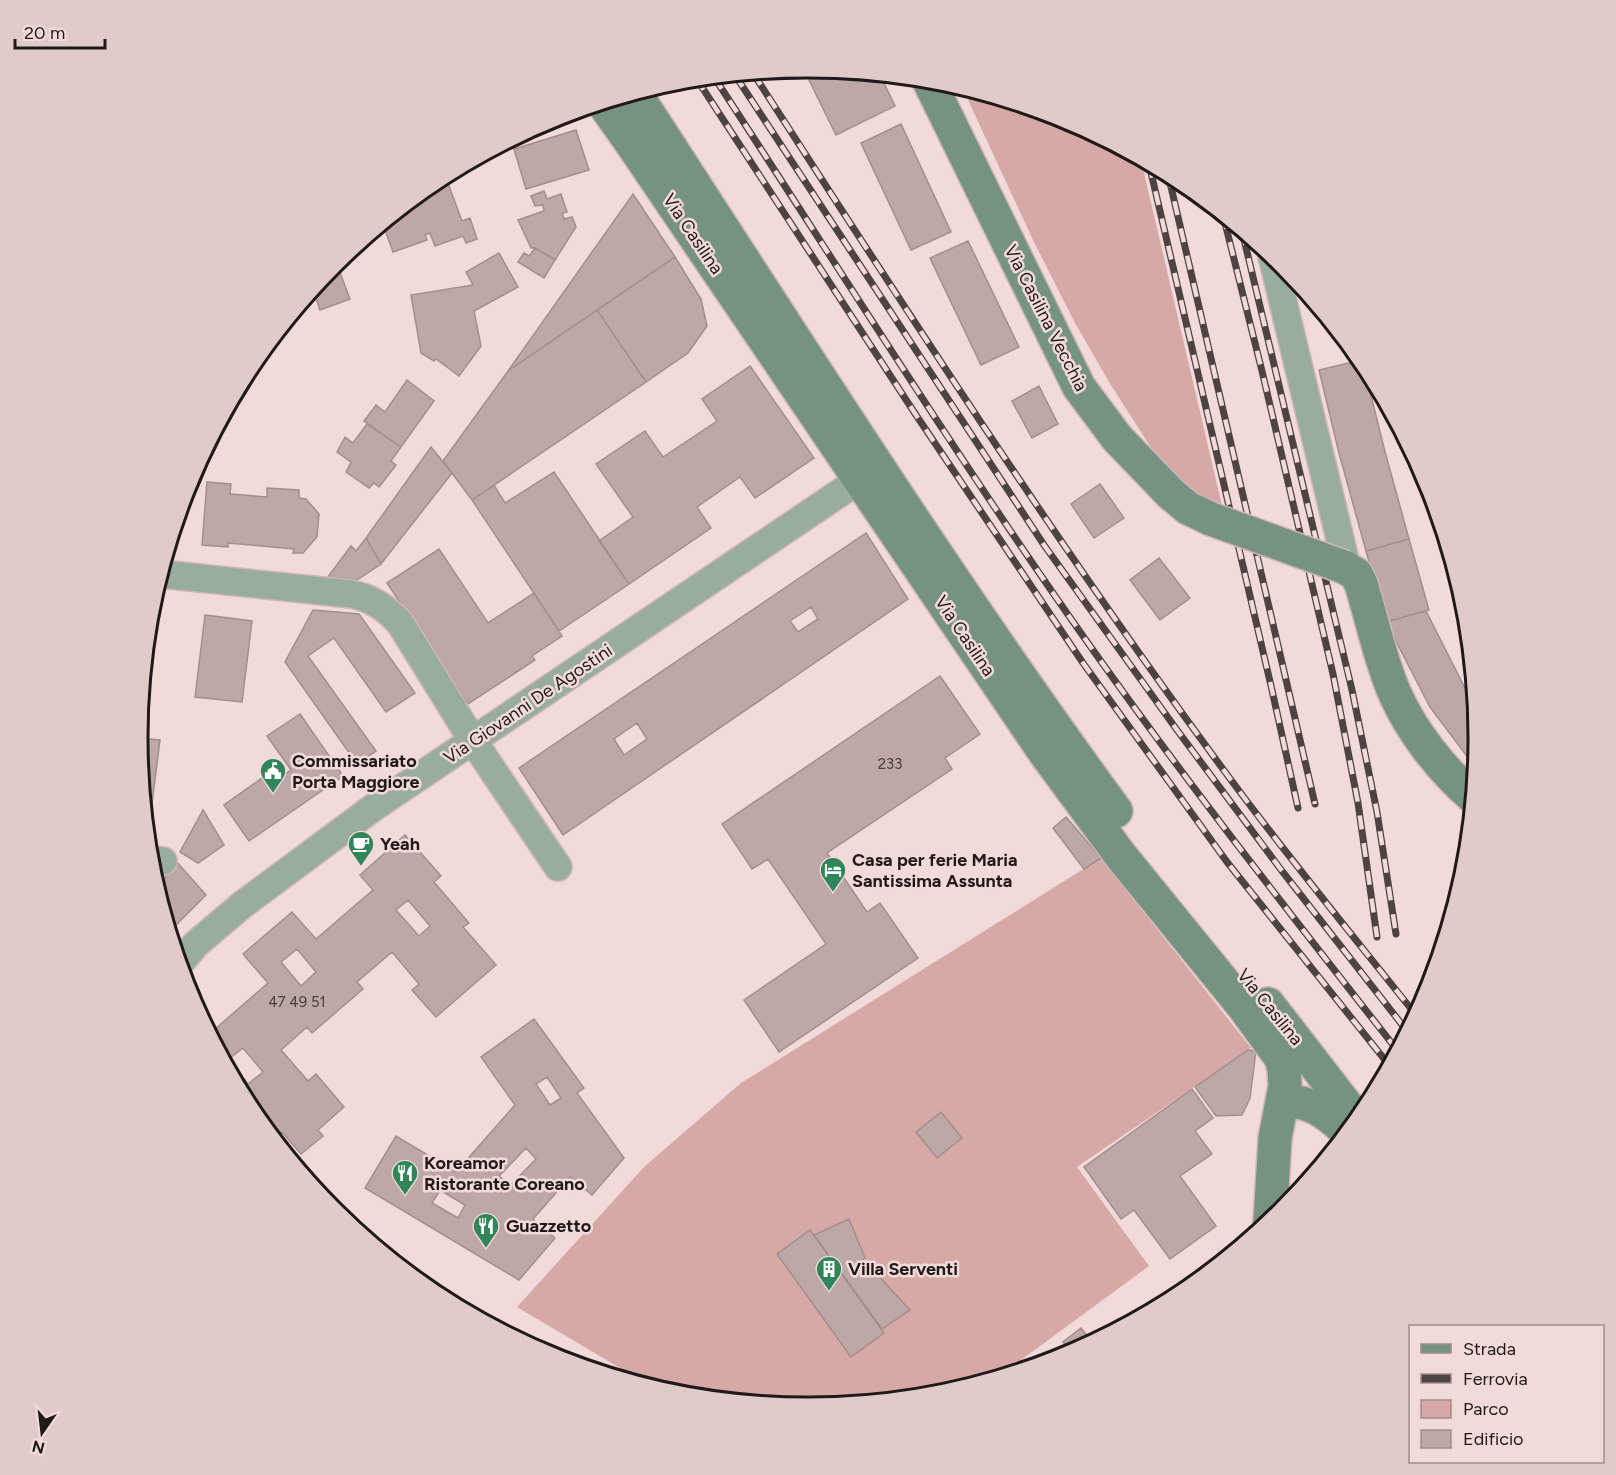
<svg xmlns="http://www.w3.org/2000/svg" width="1616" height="1475" viewBox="0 0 1616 1475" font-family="Figtree,sans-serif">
  <rect width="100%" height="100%" fill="#f1dad9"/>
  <!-- green -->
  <path fill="#d6a9a7" d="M 962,87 L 1065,119 L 1141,160 L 1223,510 L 1211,507 L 1164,468 L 1109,382 L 1075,323 L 1033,240 Z
    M 1101,858 L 1251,1048 L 1077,1167 L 1149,1266 L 1021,1360 L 1021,1370 L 938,1395 L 808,1407 L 677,1395 L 652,1387 L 517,1307 L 644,1167 L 741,1083 Z"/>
  <!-- building -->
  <path fill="#bea8a7" stroke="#a38e8d" stroke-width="1.5" fill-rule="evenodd" d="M 808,68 L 880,75 L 895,106 L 836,135 L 806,74 L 795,79 L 790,69 Z
    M 901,124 L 951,232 L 911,250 L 861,143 Z
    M 576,130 L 589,170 L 526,189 L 514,149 Z
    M 445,175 L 462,221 L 470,218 L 477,239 L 466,243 L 463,236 L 435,246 L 430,233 L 425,235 L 427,240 L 393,252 L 384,227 L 376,230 L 436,180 Z
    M 544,191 L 547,199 L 561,194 L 567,212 L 562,213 L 564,219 L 572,217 L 576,227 L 555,260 L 535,248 L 531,248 L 518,220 L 544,211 L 543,205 L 535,206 L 531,196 Z
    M 633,194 L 675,257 L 508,371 Z
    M 968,241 L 1019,347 L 981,365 L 930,258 Z
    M 535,248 L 555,260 L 544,278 L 518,262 L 524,253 L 529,256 Z
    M 499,253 L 518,287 L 474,311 L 481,346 L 459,376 L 436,359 L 434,361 L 421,353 L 411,295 L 473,285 L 466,272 Z
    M 675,257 L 701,299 L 707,326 L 688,353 L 646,382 L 597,310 Z
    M 336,262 L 350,299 L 320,310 L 313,290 Z
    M 597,310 L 646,382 L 472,500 L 443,461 L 508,371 Z
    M 1361,360 L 1363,363 L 1384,448 L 1409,539 L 1366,551 L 1339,453 L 1319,370 Z
    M 750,366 L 814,458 L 755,498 L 740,477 L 697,507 L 711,528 L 629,584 L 599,541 L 633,517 L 596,464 L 645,431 L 663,457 L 717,421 L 702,399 Z
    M 407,380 L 434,401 L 401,447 L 364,421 L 376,405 L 385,412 Z
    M 1039,386 L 1058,424 L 1032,438 L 1012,401 Z
    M 367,424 L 401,447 L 391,461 L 396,465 L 379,487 L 374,483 L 369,488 L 346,472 L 351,462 L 337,452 L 345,437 L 353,443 Z
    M 431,447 L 452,473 L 381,564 L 366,538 Z
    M 554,472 L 629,584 L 559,631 L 472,500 L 494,485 L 505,503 Z
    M 207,482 L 231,484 L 230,494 L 267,497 L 267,488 L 299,490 L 299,498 L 306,499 L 319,514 L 317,537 L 303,553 L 293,553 L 294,549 L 228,543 L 228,547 L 202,545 Z
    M 1100,484 L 1124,518 L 1094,538 L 1071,504 Z
    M 866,533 L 908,599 L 563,835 L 519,768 ZM 811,607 L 818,619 L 798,632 L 790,621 ZM 637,723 L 647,739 L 624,755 L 614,739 Z
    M 366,538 L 381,564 L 357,580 L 328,577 L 351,546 L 356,551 Z
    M 1409,539 L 1429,610 L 1386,622 L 1366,551 Z
    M 439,549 L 488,623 L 534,593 L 562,636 L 532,656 L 535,660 L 468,704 L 387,583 Z
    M 1159,558 L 1190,598 L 1160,620 L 1130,580 Z
    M 313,610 L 359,614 L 415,693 L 386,712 L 334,638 L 308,656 L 376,751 L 357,764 L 285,662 Z
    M 1426,611 L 1465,688 L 1474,700 L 1478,738 L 1475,767 L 1430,707 L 1386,622 Z
    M 205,615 L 252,621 L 242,702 L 195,697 Z
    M 940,676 L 980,734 L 945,758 L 952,769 L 827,853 L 867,912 L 880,903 L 918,958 L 779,1052 L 744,1000 L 826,944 L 768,859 L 752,869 L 722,824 Z
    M 300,714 L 343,776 L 249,841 L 224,805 L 276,768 L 279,778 L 291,770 L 267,736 Z
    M 138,738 L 160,740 L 149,827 L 147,827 Z
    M 203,810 L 224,845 L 198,863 L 180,852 Z
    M 1066,817 L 1101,858 L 1084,869 L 1053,828 Z
    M 405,835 L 441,876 L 434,882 L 469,923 L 463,927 L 496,965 L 436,1017 L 412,990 L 419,984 L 392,952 L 357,982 L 363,989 L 312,1033 L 307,1027 L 281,1050 L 308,1081 L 316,1074 L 344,1107 L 318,1130 L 323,1136 L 301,1154 L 282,1132 L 275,1138 L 251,1109 L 200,1015 L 214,1030 L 268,983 L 243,954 L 292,912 L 316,939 L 373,890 L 360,875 ZM 408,900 L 430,926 L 419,936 L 396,910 ZM 297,949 L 316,972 L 301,986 L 281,962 ZM 243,1048 L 263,1072 L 248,1084 L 229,1059 Z
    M 175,860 L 206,895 L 170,931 L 158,891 Z
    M 534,1019 L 584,1088 L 577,1093 L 624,1158 L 592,1195 L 570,1177 L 533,1219 L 555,1238 L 519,1280 L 365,1188 L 396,1136 L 456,1172 L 515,1105 L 481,1057 ZM 547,1077 L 561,1098 L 550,1105 L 536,1084 ZM 526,1148 L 536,1159 L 510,1186 L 499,1176 ZM 440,1190 L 465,1205 L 458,1218 L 432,1203 Z
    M 1248,1050 L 1256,1051 L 1250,1098 L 1242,1115 L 1216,1116 L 1195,1087 Z
    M 1192,1089 L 1213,1118 L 1195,1131 L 1212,1154 L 1180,1176 L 1216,1226 L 1170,1259 L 1134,1210 L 1121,1219 L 1084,1167 Z
    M 941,1112 L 962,1138 L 937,1158 L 916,1132 Z
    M 849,1219 L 865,1258 L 861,1261 L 868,1276 L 875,1272 L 910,1310 L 882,1329 L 814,1235 Z
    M 810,1230 L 884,1333 L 851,1357 L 777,1254 Z
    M 1180,1282 L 1194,1284 L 1178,1296 Z
    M 1081,1328 L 1092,1342 L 1071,1353 L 1063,1342 Z"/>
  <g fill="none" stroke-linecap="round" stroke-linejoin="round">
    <!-- street casing -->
    <g stroke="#ccb7b6" stroke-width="30">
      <path id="street" d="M 1272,256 L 1347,568
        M 161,574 L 351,594 C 372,598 386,608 400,623 L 473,741 L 558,867
        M 150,860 L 163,861
        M 180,963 L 196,944 L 242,905 L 374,807 L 859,480"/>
    </g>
    <!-- secondary casing -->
    <g stroke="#ccb7b6" stroke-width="36">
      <path id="secondary" d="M 928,79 L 1079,387 L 1117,438 L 1171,494 L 1188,508 L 1211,519
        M 635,93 C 792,334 946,579 1116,811
        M 603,103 L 634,147 L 1045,753 L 1121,856 L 1243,1006 L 1281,1058 L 1284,1069 L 1285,1086 L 1275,1138 L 1270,1221
        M 1344,567 L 1356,574 L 1361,584 C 1372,619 1380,660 1395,694 C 1412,732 1441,769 1472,796
        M 1268,1004 L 1357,1119
        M 1283,1101 C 1311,1100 1328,1114 1347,1132"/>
    </g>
    <!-- street -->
    <use href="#street" stroke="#99aca0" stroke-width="27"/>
    <!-- secondary -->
    <use href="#secondary" stroke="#769280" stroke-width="33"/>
    <!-- rail casing -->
    <g stroke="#4e4343" stroke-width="7">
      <path id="rail" d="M 753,73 C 910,316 1067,560 1240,792 C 1297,868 1357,941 1416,1015
        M 735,75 L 1044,545 L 1177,730 L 1282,871 L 1407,1031
        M 714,77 C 832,257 946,440 1069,616 C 1173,765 1285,907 1397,1050
        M 696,78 L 916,415 L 1083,663 L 1227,862 L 1389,1065
        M 1149,164 L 1272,690 L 1298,808
        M 1168,174 L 1315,804
        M 1223,215 L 1262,371 L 1333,674 L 1358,803 L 1377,937
        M 1242,231 L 1352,690 L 1377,812 L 1396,934"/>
    </g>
    <!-- rail -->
    <use href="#rail" stroke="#f1dad9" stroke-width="4.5" stroke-dasharray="14" stroke-linecap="butt"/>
    <!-- secondary-bridge casing -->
    <g stroke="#ccb7b6" stroke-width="36" stroke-linecap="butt">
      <path id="secondary-bridge" d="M 1211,519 L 1344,567"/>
    </g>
    <!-- secondary-bridge -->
    <use href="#secondary-bridge" stroke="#769280" stroke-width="33"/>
  </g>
  <!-- icons -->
  <defs>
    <g id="civic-pin" transform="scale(1.35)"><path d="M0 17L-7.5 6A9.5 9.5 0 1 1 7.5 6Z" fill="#318659" stroke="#f1dad9"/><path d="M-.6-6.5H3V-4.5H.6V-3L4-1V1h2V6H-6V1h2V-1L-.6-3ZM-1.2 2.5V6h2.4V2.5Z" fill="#fff"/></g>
    <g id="cafe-pin" transform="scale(1.35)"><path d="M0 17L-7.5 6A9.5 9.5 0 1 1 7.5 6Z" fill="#318659" stroke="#f1dad9"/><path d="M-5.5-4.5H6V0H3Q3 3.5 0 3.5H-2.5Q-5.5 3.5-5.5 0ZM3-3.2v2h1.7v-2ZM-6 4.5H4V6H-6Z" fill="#fff"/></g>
    <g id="hotel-pin" transform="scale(1.35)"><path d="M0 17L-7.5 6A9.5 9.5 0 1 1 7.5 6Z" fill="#318659" stroke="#f1dad9"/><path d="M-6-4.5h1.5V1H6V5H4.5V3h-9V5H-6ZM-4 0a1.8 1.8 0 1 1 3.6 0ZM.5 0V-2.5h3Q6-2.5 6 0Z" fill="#fff"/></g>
    <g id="restaurant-pin" transform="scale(1.35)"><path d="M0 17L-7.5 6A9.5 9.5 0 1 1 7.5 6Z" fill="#318659" stroke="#f1dad9"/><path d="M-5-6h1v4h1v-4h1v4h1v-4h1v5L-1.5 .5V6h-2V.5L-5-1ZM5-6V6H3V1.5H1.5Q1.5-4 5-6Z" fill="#fff"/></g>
    <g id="building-pin" transform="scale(1.35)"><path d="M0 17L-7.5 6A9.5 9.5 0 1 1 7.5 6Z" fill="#318659" stroke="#f1dad9"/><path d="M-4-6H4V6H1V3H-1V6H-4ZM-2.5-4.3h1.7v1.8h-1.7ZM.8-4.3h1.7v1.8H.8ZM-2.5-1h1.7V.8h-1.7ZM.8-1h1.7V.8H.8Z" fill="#fff"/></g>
  </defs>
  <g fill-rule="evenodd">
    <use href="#civic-pin" x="273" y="771"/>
    <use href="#cafe-pin" x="361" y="844"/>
    <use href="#hotel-pin" x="833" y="870"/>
    <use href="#restaurant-pin" x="405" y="1173"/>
    <use href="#restaurant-pin" x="486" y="1226"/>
    <use href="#building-pin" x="829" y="1269"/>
  </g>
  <g text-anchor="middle" stroke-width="5" stroke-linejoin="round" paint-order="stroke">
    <!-- number labels -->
    <g font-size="15" fill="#483d3c">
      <text x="890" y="769">233</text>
      <text x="297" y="1007">47 49 51</text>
    </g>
    <!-- street labels -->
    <g font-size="18" fill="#211919" stroke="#f1dad9">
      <text transform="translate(693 234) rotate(56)" y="6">Via Casilina</text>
      <text transform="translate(1046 318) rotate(63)" y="6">Via Casilina Vecchia</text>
      <text transform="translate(965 636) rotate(56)" y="6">Via Casilina</text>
      <text transform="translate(528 704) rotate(-34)" y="6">Via Giovanni De Agostini</text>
      <text transform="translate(1270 1007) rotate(51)" y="6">Via Casilina</text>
    </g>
    <!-- poi labels -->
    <g font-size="18" font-weight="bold" fill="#211919" stroke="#f1dad9" text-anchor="start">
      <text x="292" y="767">Commissariato<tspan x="292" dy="21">Porta Maggiore</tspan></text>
      <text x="380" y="850">Yeah</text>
      <text x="852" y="866">Casa per ferie Maria<tspan x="852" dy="21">Santissima Assunta</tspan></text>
      <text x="424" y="1169">Koreamor<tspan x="424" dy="21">Ristorante Coreano</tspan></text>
      <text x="506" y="1232">Guazzetto</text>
      <text x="848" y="1275">Villa Serventi</text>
    </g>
  </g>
  <!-- crop -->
  <path d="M0 0H1616V1475H0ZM807 78H809A659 659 0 0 1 1468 737V738A659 659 0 0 1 809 1397H807A659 659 0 0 1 148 738V737A659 659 0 0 1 807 78Z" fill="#e0cbca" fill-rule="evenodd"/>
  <path fill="none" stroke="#211919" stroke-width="3" d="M807 78H809A659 659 0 0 1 1468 737V738A659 659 0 0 1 809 1397H807A659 659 0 0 1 148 738V737A659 659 0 0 1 807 78Z"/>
  <!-- legend -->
  <rect x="1409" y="1325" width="195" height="138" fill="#f1dad9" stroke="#9e8d8c" stroke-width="1.5"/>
  <rect x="1421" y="1344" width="30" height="9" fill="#769280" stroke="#9e8d8c" stroke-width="1.5"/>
  <text x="1463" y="1355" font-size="18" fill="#211919">Strada</text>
  <rect x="1421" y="1374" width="30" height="9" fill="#4e4343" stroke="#9e8d8c" stroke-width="1.5"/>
  <text x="1463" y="1385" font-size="18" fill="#211919">Ferrovia</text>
  <rect x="1421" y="1400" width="30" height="18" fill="#d6a9a7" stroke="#9e8d8c" stroke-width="1.5"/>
  <text x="1463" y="1415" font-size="18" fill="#211919">Parco</text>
  <rect x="1421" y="1430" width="30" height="18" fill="#bea8a7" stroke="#9e8d8c" stroke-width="1.5"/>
  <text x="1463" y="1445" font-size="18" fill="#211919">Edificio</text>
  <!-- north arrow -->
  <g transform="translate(42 1433) rotate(194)" stroke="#f1dad9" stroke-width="4.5" paint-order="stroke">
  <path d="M0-4.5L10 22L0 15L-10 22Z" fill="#211919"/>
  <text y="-9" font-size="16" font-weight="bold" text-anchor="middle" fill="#211919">N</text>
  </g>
  <!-- scale -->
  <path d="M15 39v9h90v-9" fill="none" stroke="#211919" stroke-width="3"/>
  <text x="24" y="39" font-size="18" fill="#211919" stroke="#f1dad9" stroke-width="4.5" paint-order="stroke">20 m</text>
</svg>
